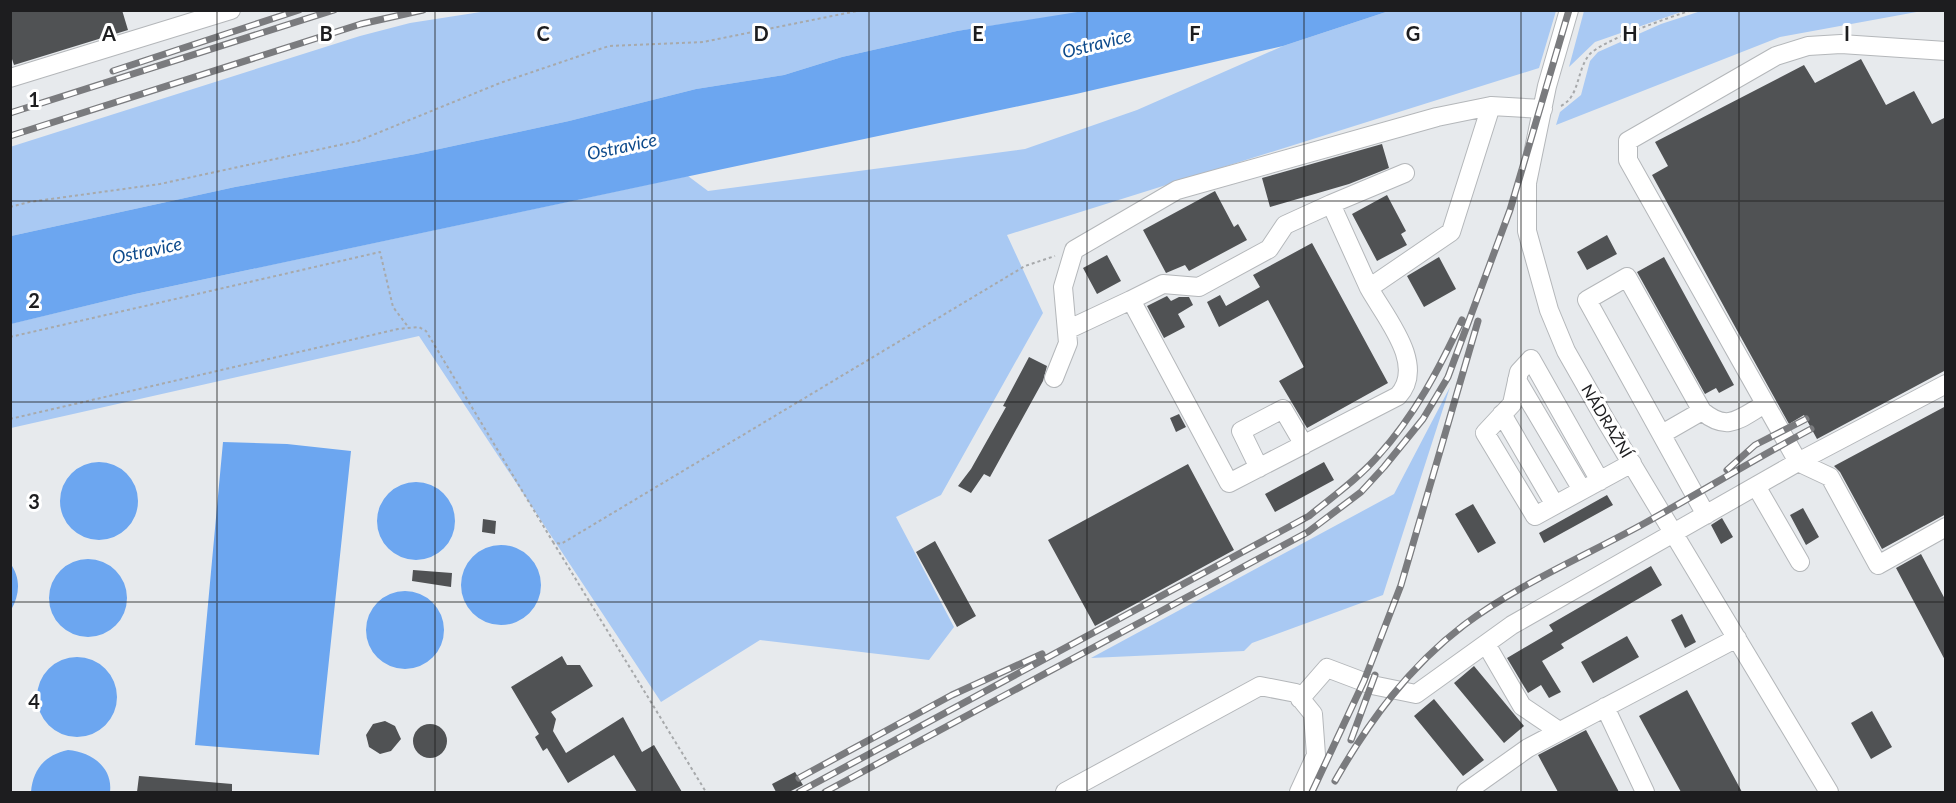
<svg xmlns="http://www.w3.org/2000/svg" width="1956" height="803" viewBox="0 0 1956 803" font-family="Lato,sans-serif">
  <rect width="100%" height="100%" fill="#e7eaed"/>
  <!-- green -->
  <path fill="#a9c9f3" d="M 1704,10 L 1922,10 L 1922,11 L 1780,37 L 1556,125 L 1560,112 L 1581,95 L 1590,61 L 1598,52 L 1661,24 Z
    M 487,11 L 1090,11 L 957,31 L 842,57 L 784,75 L 696,89 L 569,121 L 416,154 L 235,187 L 11,236 L 10,147 L 360,36 L 410,23 Z
    M 1389,11 L 1556,11 L 1539,68 L 1007,235 L 1043,313 L 941,495 L 896,517 L 954,627 L 929,660 L 760,640 L 661,702 L 419,336 L 11,428 L 10,324 L 135,294 L 688,176 L 708,191 L 1025,149 L 1137,110 L 1283,46 Z
    M 1584,11 L 1584,10 L 1684,11 L 1595,42 L 1569,67 Z
    M 1450,387 L 1383,595 L 1252,643 L 1244,651 L 1091,658 L 1394,494 Z"/>
  <!-- water -->
  <path fill="#6ca6f0" d="M 1090,10 L 1389,11 L 1283,46 L 1076,94 L 135,294 L 11,324 L 11,236 L 235,187 L 416,154 L 569,121 L 696,89 L 784,75 L 842,57 L 957,31 Z
    M 223,442 L 287,444 L 351,451 L 319,755 L 195,745 Z
    M60 501a39 39 0 1 1 78 0a39 39 0 1 1-78 0Z
    M377 521a39 39 0 1 1 78 0a39 39 0 1 1-78 0Z
    M461 585a40 40 0 1 1 80 0a40 40 0 1 1-80 0Z
    M49 598a39 39 0 1 1 78 0a39 39 0 1 1-78 0Z
    M 10,563 C 21,578 20,594 11,610 Z
    M366 630a39 39 0 1 1 78 0a39 39 0 1 1-78 0Z
    M37 697a40 40 0 1 1 80 0a40 40 0 1 1-80 0Z
    M 68,750 C 91,752 113,767 110,792 L 31,792 C 33,769 45,755 68,750 Z"/>
  <!-- building -->
  <path fill="#505254" d="M 10,10 L 122,10 L 128,30 L 14,65 L 10,53 Z
    M 1861,59 L 1886,105 L 1914,91 L 1932,124 L 1946,117 L 1946,370 L 1817,439 L 1804,415 L 1789,424 L 1733,323 L 1652,175 L 1668,166 L 1655,142 L 1804,65 L 1815,83 Z
    M 1382,144 L 1389,168 L 1349,184 L 1270,207 L 1262,178 Z
    M 1215,191 L 1234,227 L 1238,224 L 1247,240 L 1189,271 L 1185,265 L 1166,273 L 1143,230 Z
    M 1387,195 L 1406,231 L 1401,234 L 1407,245 L 1377,261 L 1352,214 Z
    M 1607,235 L 1617,254 L 1587,270 L 1577,252 Z
    M 1312,243 L 1388,383 L 1307,428 L 1279,381 L 1304,367 L 1268,300 L 1219,327 L 1207,302 L 1220,295 L 1226,306 L 1260,287 L 1253,275 Z
    M 1107,255 L 1121,281 L 1097,294 L 1083,268 Z
    M 1439,257 L 1456,289 L 1424,307 L 1407,276 Z
    M 1664,257 L 1734,385 L 1719,393 L 1716,388 L 1705,394 L 1637,272 Z
    M 1167,296 L 1171,301 L 1179,297 L 1189,297 L 1193,305 L 1178,314 L 1185,327 L 1164,338 L 1147,306 Z
    M 1029,357 L 1047,366 L 1043,381 L 990,477 L 984,474 L 971,493 L 958,486 L 971,469 L 1006,407 L 1003,406 Z
    M 1946,406 L 1946,514 L 1882,549 L 1840,472 L 1834,466 Z
    M 1179,414 L 1186,427 L 1176,432 L 1170,418 Z
    M 1324,462 L 1334,480 L 1275,512 L 1265,494 Z
    M 1188,464 L 1234,550 L 1095,626 L 1048,540 Z
    M 1607,495 L 1613,505 L 1544,543 L 1539,533 Z
    M 1473,504 L 1496,543 L 1478,553 L 1455,514 Z
    M 1803,508 L 1819,537 L 1806,545 L 1790,515 Z
    M 1722,518 L 1733,537 L 1721,544 L 1711,525 Z
    M 483,519 L 496,521 L 495,534 L 482,532 Z
    M 935,541 L 976,616 L 957,627 L 916,552 Z
    M 1921,554 L 1946,601 L 1946,662 L 1896,568 Z
    M 1651,566 L 1662,585 L 1561,644 L 1564,648 L 1542,661 L 1561,692 L 1549,698 L 1541,685 L 1528,693 L 1507,658 L 1553,631 L 1549,625 Z
    M 413,570 L 452,573 L 451,587 L 412,581 Z
    M 1682,614 L 1696,642 L 1685,648 L 1671,620 Z
    M 1627,636 L 1639,657 L 1593,683 L 1581,662 Z
    M 562,656 L 567,665 L 580,665 L 593,686 L 551,712 L 556,719 L 553,731 L 566,753 L 623,717 L 642,752 L 654,745 L 682,792 L 637,792 L 614,755 L 568,783 L 547,748 L 543,751 L 535,737 L 539,734 L 511,687 Z
    M 1474,666 L 1524,726 L 1504,743 L 1454,683 Z
    M 1687,690 L 1742,792 L 1681,792 L 1639,716 Z
    M 1434,699 L 1484,760 L 1463,776 L 1414,716 Z
    M 1872,711 L 1892,747 L 1871,759 L 1851,723 Z
    M 385,721 L 395,726 L 401,739 L 391,751 L 380,754 L 369,747 L 366,735 L 373,724 Z
    M413 741a17 17 0 1 1 34 0a17 17 0 1 1-34 0Z
    M 1586,730 L 1619,792 L 1558,792 L 1538,755 Z
    M 795,772 L 803,785 L 789,792 L 776,792 L 772,784 Z
    M 139,776 L 232,784 L 232,792 L 137,792 Z"/>
  <g fill="none" stroke-linecap="round" stroke-linejoin="round">
    <!-- minor casing -->
    <g stroke="#b4b7ba" stroke-width="20">
      <path id="minor" d="M 1569,10 L 1547,86 L 1527,183 L 1527,231 L 1549,310 L 1566,351 L 1606,421 L 1829,792
        M 10,78 L 231,10
        M 1369,288 L 1331,204 L 1405,173
        M 1131,300 L 1163,284 L 1199,287 L 1269,249 L 1285,225 L 1331,204
        M 1067,330 L 1131,300 L 1229,483 L 1398,396 C 1427,365 1385,317 1369,288 L 1451,232 L 1491,106
        M 1054,378 L 1068,343 L 1063,287 L 1074,250 L 1177,190 L 1437,117 L 1491,106 L 1543,109
        M 1517,380 L 1582,490
        M 1502,414 L 1555,505
        M 1662,434 L 1702,411
        M 1798,462 L 1830,477 L 1878,565 L 1946,527
        M 1798,462 L 1946,384
        M 1259,468 L 1241,431 L 1283,409 L 1304,445
        M 1600,481 L 1531,359 L 1519,372 L 1512,404 L 1485,433 L 1535,516 L 1632,463
        M 1756,486 L 1800,562
        M 1706,515 L 1587,300 L 1627,277 L 1702,411 C 1728,433 1740,418 1765,404
        M 1486,644 L 1522,706 L 1559,731
        M 1300,699 L 1327,668 L 1372,685 L 1416,694 L 1512,625 L 1798,462 L 1628,160 L 1628,141 L 1776,56 L 1808,46 L 1841,44 L 1946,51
        M 1605,707 L 1645,792
        M 1065,792 L 1260,686 L 1296,693 L 1313,714 L 1316,755 L 1299,792
        M 1466,792 L 1528,748 L 1737,638"/>
    </g>
    <!-- path -->
    <path stroke="#a7a9ab" stroke-width="2" stroke-dasharray="3 3" stroke-linecap="butt" d="M 1561,106 C 1580,96 1576,72 1589,55 C 1602,40 1671,17 1692,10
      M 10,207 L 29,202 L 160,184 L 358,141 L 500,83 L 609,46 L 703,42 L 862,10
      M 10,337 L 380,252 L 393,307 L 409,328
      M 10,419 L 398,329 L 419,327 L 426,331 L 553,542 L 561,544 L 1025,266 L 1055,256
      M 553,542 L 706,792"/>
    <!-- minor -->
    <use href="#minor" stroke="#fff" stroke-width="18"/>
    <!-- rail casing -->
    <g stroke="#7a7b7e" stroke-width="7">
      <path id="rail" d="M 113,71 L 299,10
        M 10,113 L 334,10
        M 10,136 L 361,24 L 423,10
        M 1727,470 L 1755,445 L 1806,419
        M 1351,740 L 1375,675
        M 799,778 L 952,695 L 1042,654
        M 1335,781 C 1369,721 1409,667 1464,625 C 1517,585 1587,555 1645,523 C 1701,492 1755,459 1811,429
        M 799,792 L 1309,516 C 1332,497 1358,479 1378,456 C 1415,415 1439,369 1462,320
        M 825,792 L 1308,532 L 1361,492 L 1384,467 L 1423,419 L 1448,377 L 1510,210 L 1569,10
        M 1312,792 L 1364,681 L 1401,585 L 1478,321"/>
    </g>
    <!-- rail -->
    <use href="#rail" stroke="#fff" stroke-width="4.5" stroke-dasharray="14" stroke-linecap="butt"/>
  </g>
  <!-- grid -->
  <path fill="none" stroke="#1d1d1f" stroke-width="1.5" stroke-opacity="0.55" d="M 217,10 L 217,792M 435,10 L 435,792M 652,10 L 652,792M 869,10 L 869,792M 1087,10 L 1087,792M 1304,10 L 1304,792M 1521,10 L 1521,792M 1739,10 L 1739,792M 10,201 L 1946,201M 10,402 L 1946,402M 10,602 L 1946,602"/>
  <g text-anchor="middle" stroke-width="6" stroke-linejoin="round" paint-order="stroke">
    <!-- street labels -->
    <g font-size="16" fill="#1d1d1f" stroke="#fff">
      <text transform="translate(1607 421) rotate(59)" y="6">NÁDRAŽNÍ</text>
    </g>
    <!-- water labels -->
    <g font-size="18" font-style="italic" fill="#0d4a8b" stroke="#fff">
      <text transform="translate(1097 44) rotate(-14)" y="6">Ostravice</text>
      <text transform="translate(622 147) rotate(-12)" y="6">Ostravice</text>
      <text transform="translate(147 251) rotate(-12)" y="6">Ostravice</text>
    </g>
  </g>
  <g font-size="20" text-anchor="middle" font-weight="bold" fill="#1d1d1f" stroke="#fff" stroke-width="6" stroke-linejoin="round" paint-order="stroke">
    <text x="109" y="41">A</text>
    <text x="326" y="41">B</text>
    <text x="543" y="41">C</text>
    <text x="761" y="41">D</text>
    <text x="978" y="41">E</text>
    <text x="1195" y="41">F</text>
    <text x="1413" y="41">G</text>
    <text x="1630" y="41">H</text>
    <text x="1847" y="41">I</text>
    <text x="34" y="107">1</text>
    <text x="34" y="308">2</text>
    <text x="34" y="509">3</text>
    <text x="34" y="709">4</text>
  </g>
  <!-- border -->
  <rect width="1956" height="803" fill="none" stroke="#1d1d1f" stroke-width="24"/>
</svg>
